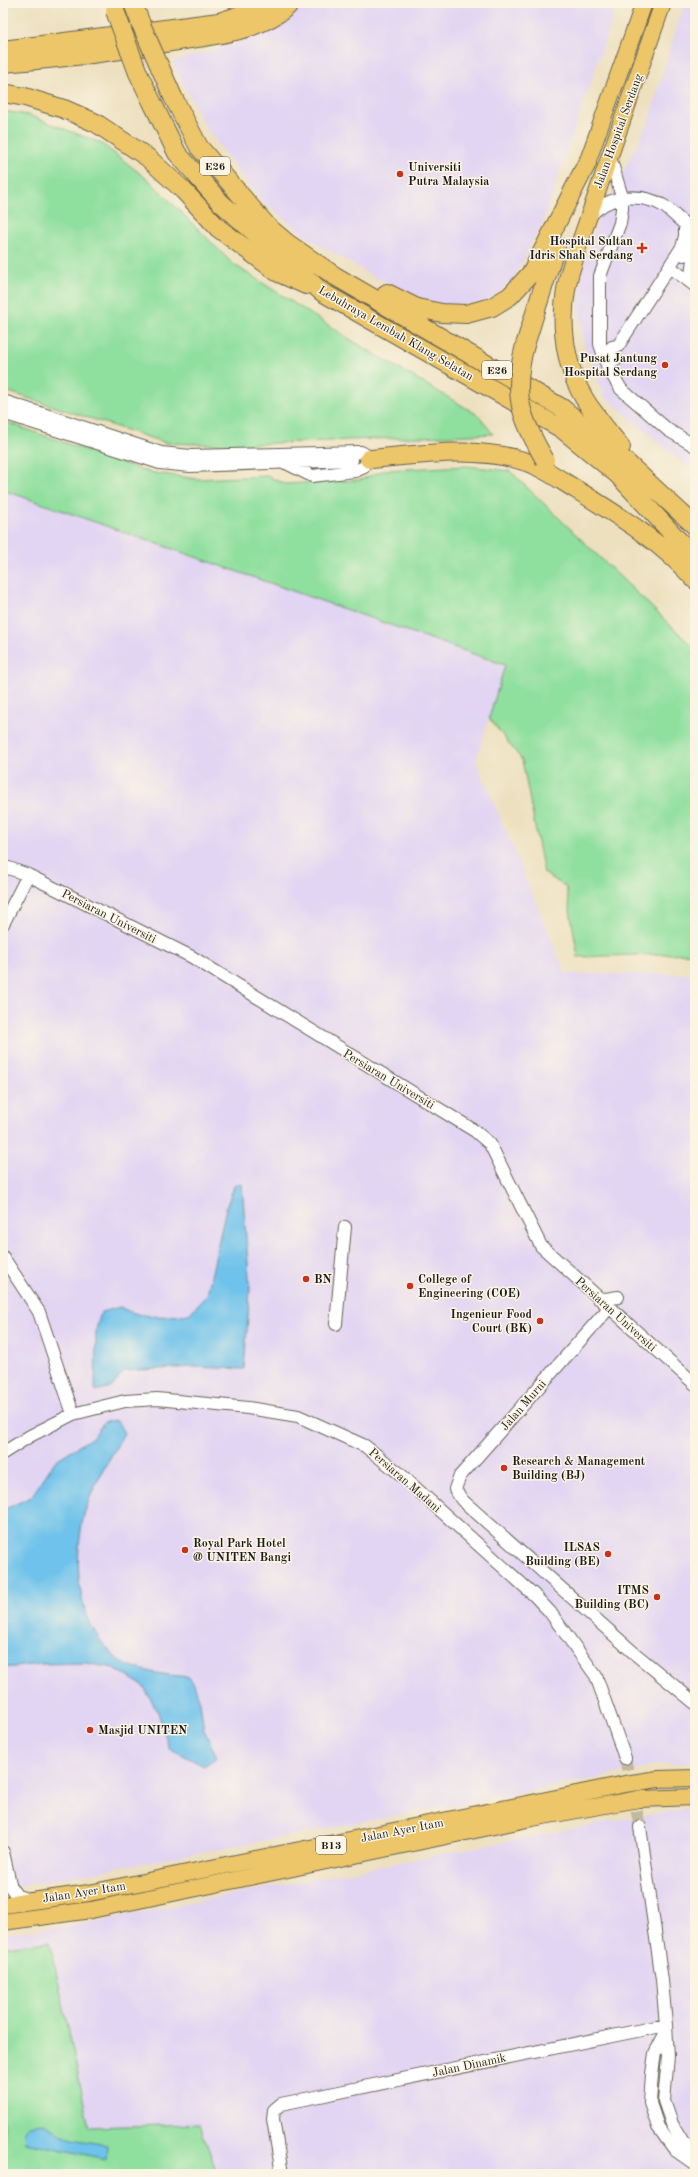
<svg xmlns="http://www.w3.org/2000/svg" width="698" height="2177" viewBox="0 0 698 2177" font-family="'Old Standard TT',serif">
  <rect width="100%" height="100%" fill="#fcf5e5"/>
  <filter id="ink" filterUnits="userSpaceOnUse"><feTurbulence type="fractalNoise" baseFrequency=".025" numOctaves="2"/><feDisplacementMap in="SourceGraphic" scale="8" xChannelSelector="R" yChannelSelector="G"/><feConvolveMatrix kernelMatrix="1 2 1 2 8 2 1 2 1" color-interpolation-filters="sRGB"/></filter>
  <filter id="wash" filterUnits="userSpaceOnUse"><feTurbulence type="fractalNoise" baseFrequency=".012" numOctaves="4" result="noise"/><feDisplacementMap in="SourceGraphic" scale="16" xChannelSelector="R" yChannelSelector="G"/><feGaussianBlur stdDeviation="0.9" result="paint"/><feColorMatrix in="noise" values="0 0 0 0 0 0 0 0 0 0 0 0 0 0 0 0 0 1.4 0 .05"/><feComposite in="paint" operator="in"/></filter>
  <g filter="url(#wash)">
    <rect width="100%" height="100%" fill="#ede0bf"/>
    <!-- built -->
    <path fill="#e2d4f3" d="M 302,3 L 618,3 L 542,224 L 512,281 L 486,303 L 434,305 L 376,278 L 306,237 L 257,196 L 206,128 L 172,62 L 237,43 L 286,20 Z
      M 684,3 L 695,3 L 695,472 L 693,472 L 604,396 L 584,345 L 578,303 L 581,273 L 596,224 L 648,123 Z
      M 3,490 L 505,665 L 476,761 L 566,974 L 695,974 L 695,1762 L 660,1764 L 608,1776 L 3,1889 Z
      M 686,1809 L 695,1810 L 695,2174 L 3,2174 L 3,1934 L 78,1925 L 627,1818 Z"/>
    <!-- green -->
    <path fill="#8fdf9e" stroke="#567e5d" d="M 3,111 L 28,115 L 101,143 L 151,182 L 233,264 L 356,343 L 478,415 L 493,434 L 231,445 L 166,443 L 3,390 Z
      M 3,421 L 148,472 L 197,479 L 267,476 L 285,484 L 360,480 L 385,470 L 467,466 L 510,471 L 694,648 L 695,953 L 578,957 L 566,887 L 544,873 L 522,760 L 489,718 L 505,665 L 3,490 Z
      M 50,1942 L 89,2127 L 200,2124 L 217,2174 L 3,2174 L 3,1947 Z"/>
    <!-- water -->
    <path fill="#6ec2eb" stroke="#456f84" d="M 235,1184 L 242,1184 L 250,1290 L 244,1369 L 193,1367 L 124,1371 L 112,1387 L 95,1391 L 96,1330 L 101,1312 L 120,1307 C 141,1319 166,1317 189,1314 L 207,1295 L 226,1208 Z
      M 117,1421 L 124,1433 C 111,1457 90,1490 84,1515 C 74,1558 75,1613 106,1647 C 110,1651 114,1657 119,1660 C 138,1672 167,1675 189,1677 L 194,1684 L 200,1702 L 204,1730 L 217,1757 L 204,1766 L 169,1748 L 158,1712 L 143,1686 L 114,1668 L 85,1663 L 42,1664 L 3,1668 L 3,1510 L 31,1497 L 56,1460 L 93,1437 L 104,1422 Z
      M 44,2124 L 72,2139 L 107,2145 L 106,2159 L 25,2142 L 24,2133 L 28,2126 Z"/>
  </g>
  <g filter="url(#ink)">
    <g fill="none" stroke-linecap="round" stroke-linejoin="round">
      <!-- minor-tunnel -->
      <path stroke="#c3b99e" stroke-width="12" stroke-dasharray="12 6" stroke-linecap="butt" d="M 625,1758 L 640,1827"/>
      <!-- minor casing -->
      <g stroke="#656155" stroke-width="14">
        <path id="minor" d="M 610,157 L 622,197 L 622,209 L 620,223 L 600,276 L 600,344 L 608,368 L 621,389 L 668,430 L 695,446
          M 590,216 C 608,195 640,192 664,206 C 671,211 678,219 685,224 L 685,236 L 682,247 L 618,346 L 612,347 L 609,353 L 611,359 L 616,360
          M 684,255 L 695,238
          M 674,270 L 694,285
          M 690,282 L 695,245
          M 3,401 L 161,453 L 191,456 L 361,452 L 366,455 L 369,459
          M 3,413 L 160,463 L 190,466 L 352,460
          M 286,463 L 312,476 L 355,471 L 364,467 L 369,459
          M 3,866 L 28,875 L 192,957 L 475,1131 L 490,1144 L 541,1246 L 695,1384
          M 3,924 L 28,875
          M 3,1257 L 39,1312 L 73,1414
          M 598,1298 L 606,1299 L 618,1297
          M 609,1308 L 460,1476 L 455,1489 L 462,1500 L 634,1653 L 695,1703
          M 336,1324 L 345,1227
          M 3,1453 L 30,1436 L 73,1414 L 125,1401 L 157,1399 L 248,1408 L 298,1416 L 365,1446 L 399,1473 L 534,1595 L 550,1612 L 596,1676 L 625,1758
          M 640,1827 L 662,1980 L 666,2025 L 668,2056 L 664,2101 L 672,2124 L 683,2142 L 695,2151
          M 3,1852 L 11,1888 L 17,1896 L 30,1900
          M 666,2032 L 655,2053 L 652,2074 L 650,2103 L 658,2127 L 675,2150 L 695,2164
          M 282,2174 L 273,2119 L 274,2110 L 281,2104 L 666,2025"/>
      </g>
      <!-- major casing -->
      <g stroke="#656155" stroke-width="18">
        <path id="major" d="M 587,163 L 644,3
          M 574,259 L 663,3
          M 3,1905 L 89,1893 L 625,1784 L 658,1779 L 695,1778
          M 3,1922 L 91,1910 L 532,1818 L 639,1799 L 695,1797"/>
      </g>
      <!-- highway casing -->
      <g stroke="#656155" stroke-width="20">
        <path id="highway" d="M 133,3 L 141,24
          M 3,50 L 219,22 L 263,8 L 271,3
          M 3,63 C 60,59 115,52 172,42 C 211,35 261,33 291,3
          M 3,93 L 25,97 L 64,109 L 96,123 L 147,157 L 183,190 L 218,228 L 277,272 L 306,285
          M 173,97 L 199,147 L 268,227 L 287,243 L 335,276 L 562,408 L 625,461 L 695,526
          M 153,104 L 177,153 L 220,202 L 322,292 L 562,429 L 617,474 L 695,558
          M 574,259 C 557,307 560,363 589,406 C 599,420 610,434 621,447
          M 387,293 L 417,308 L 442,313 L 466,314 L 492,307 L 510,296 L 532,272 L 587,163
          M 525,345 L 556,246
          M 369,459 C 418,455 472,446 520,460 C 540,465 560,480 577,490 C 619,516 662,542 695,580"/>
      </g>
      <!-- minor -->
      <use href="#minor" stroke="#fff" stroke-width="12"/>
      <!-- major -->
      <use href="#major" stroke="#ecc669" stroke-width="16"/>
      <!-- highway -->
      <use href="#highway" stroke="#ecc669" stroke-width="18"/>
      <!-- highway-bridge casing -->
      <g stroke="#656155" stroke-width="20" stroke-linecap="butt">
        <path id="highway-bridge" d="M 115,11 L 138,73 L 153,104
          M 141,24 L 173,97
          M 525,345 C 512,394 520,417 545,460"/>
      </g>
      <!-- highway-bridge -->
      <use href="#highway-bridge" stroke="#ecc669" stroke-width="18"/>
    </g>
  </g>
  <!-- markers -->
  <g fill="#c8321e" stroke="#fcf5e5" stroke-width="1.5">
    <circle cx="400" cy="174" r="4"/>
    <path d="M640 242h4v4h4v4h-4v4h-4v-4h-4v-4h4z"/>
    <circle cx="665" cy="365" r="4"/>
    <circle cx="306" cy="1279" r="4"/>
    <circle cx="410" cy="1286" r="4"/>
    <circle cx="540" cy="1321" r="4"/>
    <circle cx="504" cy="1468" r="4"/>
    <circle cx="185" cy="1550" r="4"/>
    <circle cx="608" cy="1554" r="4"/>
    <circle cx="657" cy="1597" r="4"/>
    <circle cx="90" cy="1730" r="4"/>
  </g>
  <g text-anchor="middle" stroke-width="3" stroke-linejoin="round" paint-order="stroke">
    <!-- shield labels -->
    <g fill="#fcf5e5" stroke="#5f5d58" stroke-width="1">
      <rect x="200" y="157" width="30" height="18" rx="3"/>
      <rect x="482" y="361" width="30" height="18" rx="3"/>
      <rect x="316" y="1836" width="30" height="18" rx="3"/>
    </g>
    <g font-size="11" font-weight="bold" fill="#1c1c1c">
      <text x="215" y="170">E26</text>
      <text x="497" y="374">E26</text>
      <text x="331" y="1849">B13</text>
    </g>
    <!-- street labels -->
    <g font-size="12" fill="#1c1c1c" stroke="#fcf5e5">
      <text transform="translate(618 131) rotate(-70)" y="4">Jalan Hospital Serdang</text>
      <text transform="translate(396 333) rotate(30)" y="4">Lebuhraya Lembah Klang Selatan</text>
      <text transform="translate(109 916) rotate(27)" y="4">Persiaran Universiti</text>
      <text transform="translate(389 1079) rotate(31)" y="4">Persiaran Universiti</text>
      <text transform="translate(616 1314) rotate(42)" y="4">Persiaran Universiti</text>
      <text transform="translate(523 1405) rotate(-49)" y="4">Jalan Murni</text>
      <text transform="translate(405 1480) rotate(41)" y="4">Persiaran Madani</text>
      <text transform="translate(402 1830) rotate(-11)" y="4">Jalan Ayer Itam</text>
      <text transform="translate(84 1892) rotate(-9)" y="4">Jalan Ayer Itam</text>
      <text transform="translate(469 2065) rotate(-12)" y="4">Jalan Dinamik</text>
    </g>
    <!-- poi labels -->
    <g font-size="12" font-weight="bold" fill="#1c1c1c" stroke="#fcf5e5" text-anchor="start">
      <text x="408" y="171">Universiti<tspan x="408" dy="14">Putra Malaysia</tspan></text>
      <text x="633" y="245" text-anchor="end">Hospital Sultan<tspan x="633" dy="14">Idris Shah Serdang</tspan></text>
      <text x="657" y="362" text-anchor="end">Pusat Jantung<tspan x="657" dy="14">Hospital Serdang</tspan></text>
      <text x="314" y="1283">BN</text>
      <text x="418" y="1283">College of<tspan x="418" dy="14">Engineering (COE)</tspan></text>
      <text x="532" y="1318" text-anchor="end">Ingenieur Food<tspan x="532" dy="14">Court (BK)</tspan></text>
      <text x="512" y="1465">Research &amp; Management<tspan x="512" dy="14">Building (BJ)</tspan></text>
      <text x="193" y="1547">Royal Park Hotel<tspan x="193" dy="14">@ UNITEN Bangi</tspan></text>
      <text x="600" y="1551" text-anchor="end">ILSAS<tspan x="600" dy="14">Building (BE)</tspan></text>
      <text x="649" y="1594" text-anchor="end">ITMS<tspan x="649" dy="14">Building (BC)</tspan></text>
      <text x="98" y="1734">Masjid UNITEN</text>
    </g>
  </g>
  <!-- margin -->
  <rect width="698" height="2177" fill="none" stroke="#fcf5e5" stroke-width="16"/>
</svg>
